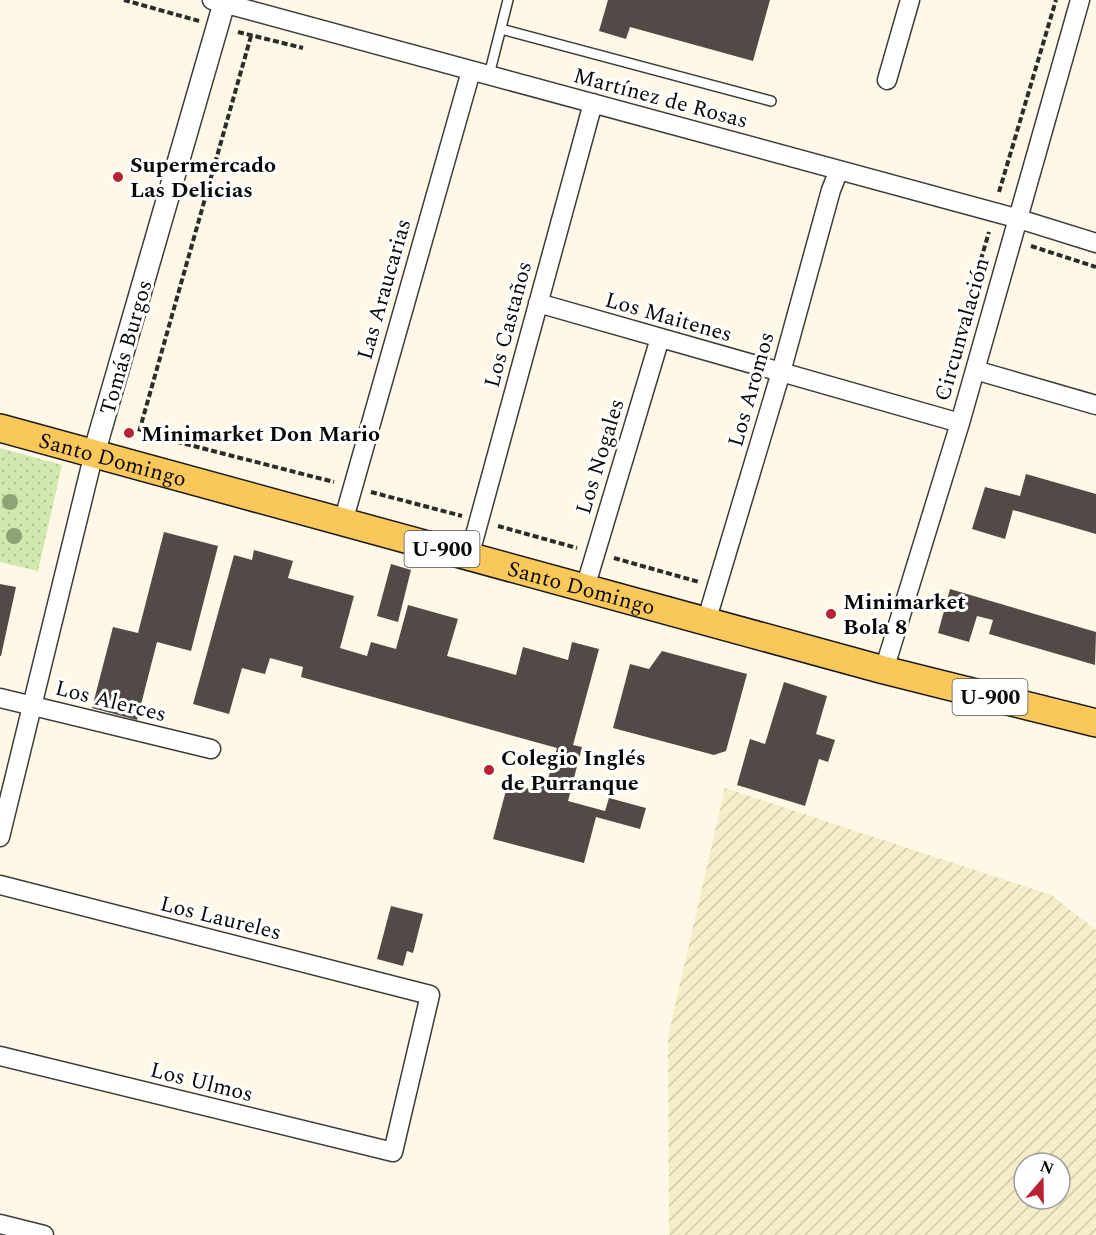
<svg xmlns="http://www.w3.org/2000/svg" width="1096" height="1235" viewBox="0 0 1096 1235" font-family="Spectral,serif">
  <defs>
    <pattern id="farmland-furrows" width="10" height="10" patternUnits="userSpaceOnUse" patternTransform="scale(1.5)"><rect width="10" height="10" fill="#f4edc7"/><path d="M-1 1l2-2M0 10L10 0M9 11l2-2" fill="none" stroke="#d0caaa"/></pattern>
    <pattern id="grass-dots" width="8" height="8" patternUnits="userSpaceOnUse" patternTransform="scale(1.5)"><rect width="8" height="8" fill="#d2e8b1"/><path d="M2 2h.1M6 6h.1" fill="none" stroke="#b3c697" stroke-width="1.8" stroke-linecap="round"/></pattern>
  </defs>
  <rect width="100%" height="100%" fill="#fff8e6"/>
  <!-- farmland -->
  <path fill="url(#farmland-furrows)" fill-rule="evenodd" d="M 725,788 L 1051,895 L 1096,930 L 1096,1235 L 669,1235 L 668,1036 ZM 1024,1163 L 1060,1163 L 1060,1199 L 1024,1199 Z"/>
  <!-- grass -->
  <path fill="url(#grass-dots)" d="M 0,448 L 62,465 L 38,571 L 0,562 Z"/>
  <!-- building -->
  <path fill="#524a46" d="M 608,0 L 770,0 L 753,61 L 630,27 L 626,39 L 599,31 Z
    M 1026,474 L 1096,494 L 1096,534 L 1013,510 L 1005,539 L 972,529 L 985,487 L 1020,496 Z
    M 164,532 L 218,546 L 191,651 L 157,642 L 137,720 L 92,708 L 113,627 L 138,633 Z
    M 254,550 L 293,561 L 288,578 L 354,596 L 340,648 L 367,656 L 371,642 L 396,649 L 408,605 L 458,619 L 447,656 L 516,675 L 523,647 L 568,660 L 572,642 L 599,649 L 573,745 L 582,747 L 568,801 L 605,811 L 609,798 L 646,808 L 640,829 L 596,817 L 584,863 L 493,839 L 508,783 L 537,791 L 539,784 L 546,786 L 557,748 L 301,677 L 303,667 L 270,658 L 265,674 L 242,668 L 229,714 L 193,704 L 234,555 L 252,560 Z
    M 391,564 L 411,570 L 398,622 L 377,616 Z
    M 0,584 L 16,587 L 1,656 L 0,656 Z
    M 950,589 L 1096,632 L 1095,665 L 989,634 L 993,620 L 977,616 L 969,642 L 938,633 Z
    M 662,651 L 747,674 L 726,751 L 714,755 L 613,728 L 630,664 L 649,669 Z
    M 784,682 L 827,696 L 816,734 L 835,740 L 828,762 L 819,759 L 805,806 L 737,785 L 750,739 L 765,744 Z
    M 391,906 L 423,914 L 413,953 L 407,951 L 403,966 L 377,959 Z"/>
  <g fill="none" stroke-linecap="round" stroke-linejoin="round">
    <!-- service casing -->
    <g stroke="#3c3c3c" stroke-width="12">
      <path id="service" d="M 501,29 L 771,101
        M 489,75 L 508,0"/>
    </g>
    <!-- minor casing -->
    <g stroke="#3c3c3c" stroke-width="21">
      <path id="minor" d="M 212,0 L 1016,218 L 1096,243
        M 887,80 L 910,0
        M 538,303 L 960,423
        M 975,370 L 1096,405
        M 343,522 L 471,71
        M 469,557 L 593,103
        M 585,588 L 660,338
        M 706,622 L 781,372 L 831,190 L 839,170
        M 884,670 L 960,423 L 1080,0
        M 0,698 L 211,749
        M 0,837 L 94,453
        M 0,885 L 430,995 L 393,1152 L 0,1056
        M 0,1224 L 44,1235"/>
    </g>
    <!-- tertiary casing -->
    <g stroke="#3c3c3c" stroke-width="24">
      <path id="tertiary" d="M 94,453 L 225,0"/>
    </g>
    <!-- primary casing -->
    <g stroke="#1a1a1a" stroke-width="30">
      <g id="primary">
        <path id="s1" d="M 0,428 L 884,670 L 1096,723"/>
      </g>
    </g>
    <!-- path -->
    <path stroke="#2b2b2b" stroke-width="4" stroke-dasharray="6 3" stroke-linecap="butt" d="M 124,0 L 199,21
      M 238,32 L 303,48
      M 251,36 L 139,432 L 334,482
      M 999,192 L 1056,0
      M 1031,246 L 1096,267
      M 940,398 L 989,232
      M 371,492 L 462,516
      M 498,526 L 577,548
      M 614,558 L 699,582"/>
    <!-- service -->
    <use href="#service" stroke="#fff" stroke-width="9"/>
    <!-- minor -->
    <use href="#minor" stroke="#fff" stroke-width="18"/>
    <!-- tertiary -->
    <use href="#tertiary" stroke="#fff" stroke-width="21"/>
    <!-- primary -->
    <use href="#primary" stroke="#fac75a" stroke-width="27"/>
  </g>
  <!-- trees -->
  <g fill="#8ca476">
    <circle cx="10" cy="502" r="8"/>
    <circle cx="14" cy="536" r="8"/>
  </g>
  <!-- markers -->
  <g fill="#b92234" stroke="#fff" stroke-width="2">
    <circle cx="118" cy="177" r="6"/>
    <circle cx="129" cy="433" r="6"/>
    <circle cx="831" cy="614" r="6"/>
    <circle cx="489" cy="770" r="6"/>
  </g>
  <g text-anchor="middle" stroke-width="6" stroke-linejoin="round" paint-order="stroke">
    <!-- shield labels -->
    <g fill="#fff" stroke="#535353" stroke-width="1.5">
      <rect x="404.5" y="531" width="75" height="36" rx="4.5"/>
      <rect x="952.5" y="679" width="75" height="36" rx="4.5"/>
    </g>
    <g font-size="21" font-weight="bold" fill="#090909">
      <text x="442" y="556">U-900</text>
      <text x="990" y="704">U-900</text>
    </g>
    <!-- street labels -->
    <g font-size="22" fill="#090909" stroke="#fff">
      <text transform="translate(661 97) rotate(15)" y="8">Martínez de Rosas</text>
      <text transform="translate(383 289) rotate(-74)" y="8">Las Araucarias</text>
      <text transform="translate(669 316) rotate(16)" y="8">Los Maitenes</text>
      <text transform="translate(507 324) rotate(-75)" y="8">Los Castaños</text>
      <text transform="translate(961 329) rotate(-74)" y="8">Circunvalación</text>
      <text transform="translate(125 347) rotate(-74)" y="8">Tomás Burgos</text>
      <text transform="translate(750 389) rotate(-74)" y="8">Los Aromos</text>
      <text transform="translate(599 456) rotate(-73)" y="8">Los Nogales</text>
      <text dy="8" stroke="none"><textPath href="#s1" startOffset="117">Santo Domingo</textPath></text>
      <text dy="8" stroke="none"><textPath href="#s1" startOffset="603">Santo Domingo</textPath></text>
      <text transform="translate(111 700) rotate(14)" y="8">Los Alerces</text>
      <text transform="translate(221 917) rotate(14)" y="8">Los Laureles</text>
      <text transform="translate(202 1081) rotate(14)" y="8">Los Ulmos</text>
    </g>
    <!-- poi labels -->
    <g font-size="22" font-weight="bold" fill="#090909" stroke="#fff" text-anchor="start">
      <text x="130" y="172">Supermercado<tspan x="130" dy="25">Las Delicias</tspan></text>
      <text x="141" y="441">Minimarket Don Mario</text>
      <text x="843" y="609">Minimarket<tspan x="843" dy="25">Bola 8</tspan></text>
      <text x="501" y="765">Colegio Inglés<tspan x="501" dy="25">de Purranque</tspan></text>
    </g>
  </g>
  <!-- north arrow -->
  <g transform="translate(1042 1181) rotate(20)"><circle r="28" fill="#ffffff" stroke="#9d9d9d" stroke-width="1.5"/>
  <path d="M0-4.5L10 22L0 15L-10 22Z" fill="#b92234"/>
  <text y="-9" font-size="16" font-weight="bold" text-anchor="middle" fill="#090909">N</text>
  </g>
</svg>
